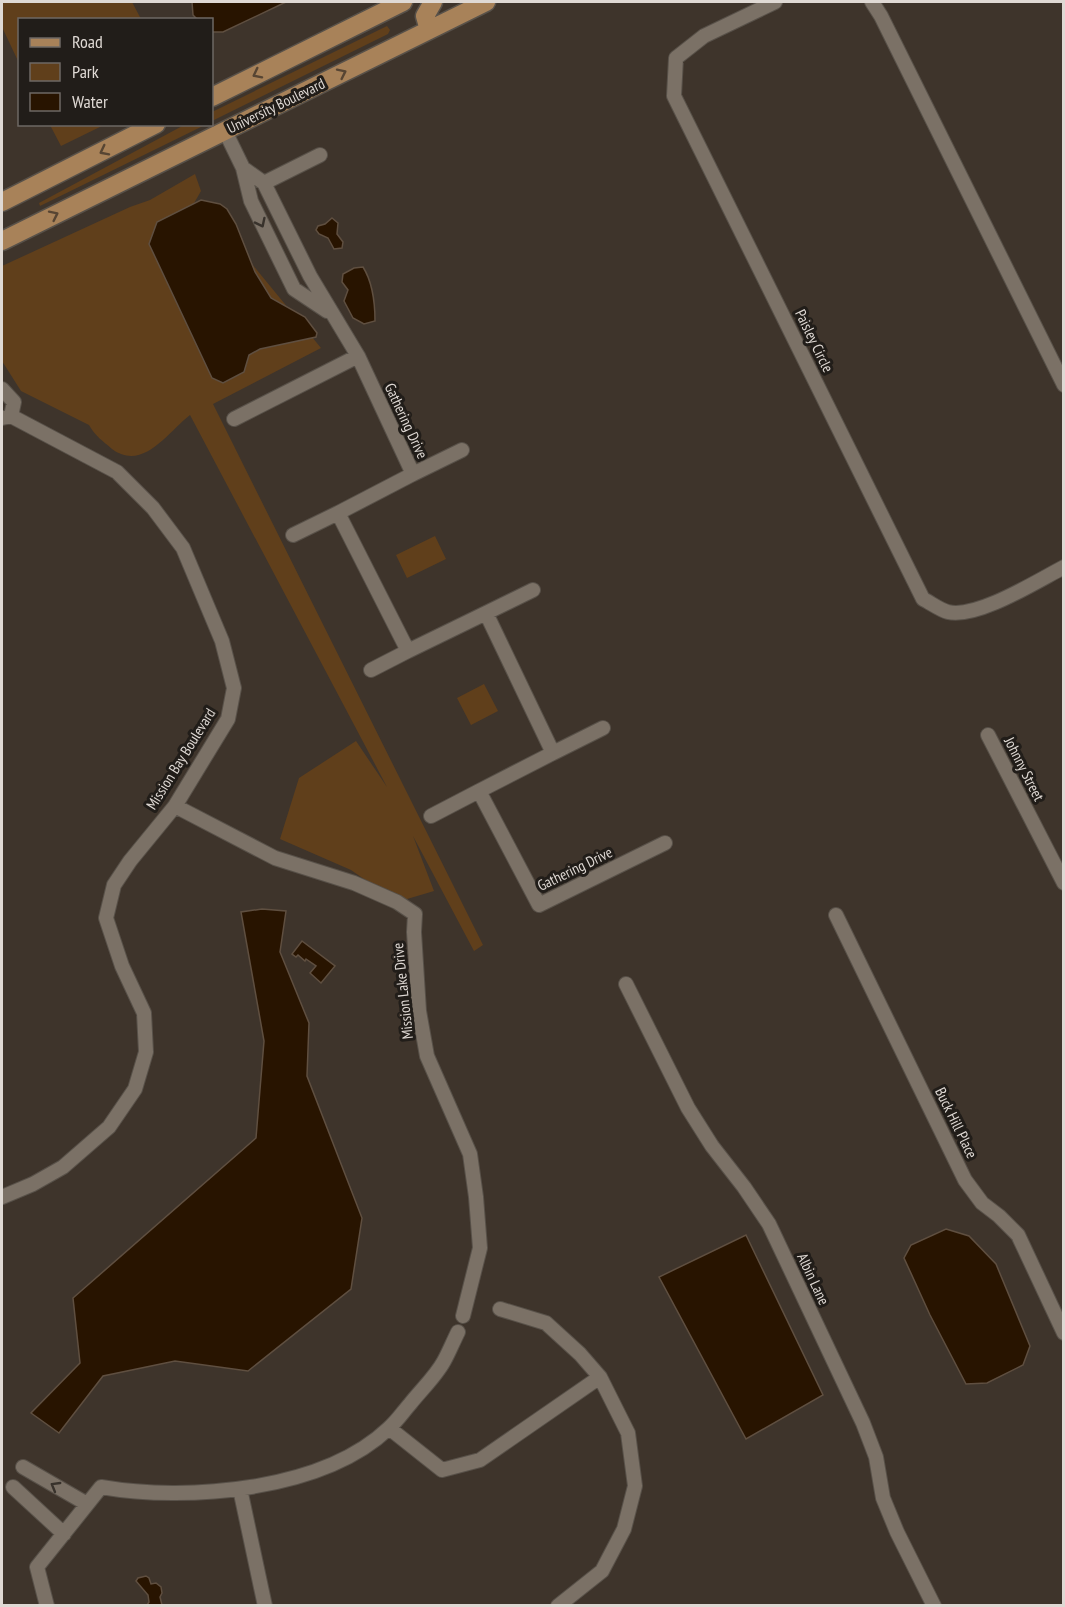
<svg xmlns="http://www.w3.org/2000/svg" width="1065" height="1607" viewBox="0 0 1065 1607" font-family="'PT Sans Narrow',sans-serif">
  <rect width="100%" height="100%" fill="#3e342b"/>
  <!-- green -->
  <path fill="#603f1b" d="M 2,2 L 132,2 L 141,19 L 20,20 L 19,63 L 2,27 Z
    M 387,26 L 390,30 L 388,34 L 212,121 L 212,112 Z
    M 186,124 L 205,125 L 40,206 L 39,203 Z
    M 50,125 L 104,125 L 61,146 Z
    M 195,174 L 201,191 L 193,205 L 247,258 L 321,348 L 213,404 L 483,945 L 474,951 L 413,836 L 434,891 L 397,902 L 351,870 L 280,839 L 299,778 L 356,741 L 387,787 L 190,415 C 168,432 143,472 112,449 C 103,441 95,436 89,425 L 21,391 L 2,361 L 2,266 L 130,207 L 150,200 Z
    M 435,536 L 446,559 L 407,578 L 396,555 Z
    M 484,684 L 498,711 L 471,725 L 457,698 Z"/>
  <!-- water -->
  <path fill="#281400" stroke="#5f4f40" stroke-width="1.5" d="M 192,2 L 286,2 L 223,32 L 212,32 L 212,20 L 197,19 L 193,15 Z
    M 201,200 L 220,204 L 227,209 L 236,224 L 255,272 L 271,298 L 305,317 L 317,333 L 316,337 L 260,349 L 249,355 L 244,372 L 223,383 L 212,378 L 149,244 L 157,222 Z
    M 332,218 L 338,223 L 337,234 L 343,242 L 342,248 L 334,249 L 328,238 L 319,234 L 316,230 L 318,226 L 325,224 Z
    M 363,267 C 373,283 375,303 375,321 L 364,324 L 353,318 L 344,301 L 348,290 L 342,282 L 343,274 L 354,268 Z
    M 262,909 L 286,911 L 280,952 L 309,1023 L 307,1076 L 362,1218 L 351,1289 L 248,1371 L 175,1361 L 103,1376 L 59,1433 L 31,1413 L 80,1363 L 73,1298 L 256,1138 L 264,1041 L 241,912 Z
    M 302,941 L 335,966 L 321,983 L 310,973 L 316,966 L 306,959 L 305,961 L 298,955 L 296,957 L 292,954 Z
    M 946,1229 L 969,1236 L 996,1264 L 1030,1346 L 1023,1365 L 987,1383 L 966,1384 L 930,1315 L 904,1258 L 911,1245 Z
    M 746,1235 L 823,1395 L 746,1439 L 659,1277 Z
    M 146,1576 L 149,1578 L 151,1584 L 156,1583 L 161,1587 L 162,1593 L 160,1597 L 162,1605 L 147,1605 L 149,1602 L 148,1595 L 136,1581 L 138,1578 Z"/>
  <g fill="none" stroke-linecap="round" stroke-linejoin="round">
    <!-- street casing -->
    <g stroke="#585149" stroke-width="16">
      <path id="street" d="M 775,2 L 704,36 L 676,58 L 674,96 L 923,599 C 931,603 940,610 948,612 C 977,619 1037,581 1064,567
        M 872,2 L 881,16 L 1064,385
        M 225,131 L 243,168 L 251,201 L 294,289 L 327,311
        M 243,168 L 264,183 L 310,276 L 358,356 L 413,474 L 338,513 L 408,651 L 486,613 L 553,753 L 479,791 L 539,905 L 665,843
        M 264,183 L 320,155
        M 2,389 L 14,402 L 11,416
        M 2,418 L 11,416 L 117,472 L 153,508 L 183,548 L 222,641 L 234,688 L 228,719 L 175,806 L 130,861 L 114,885 L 106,918 L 122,966 L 144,1013 L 146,1052 L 135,1089 L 109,1127 L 63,1167 L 33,1184 L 2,1197
        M 234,419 L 358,356
        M 413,474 L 462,450
        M 293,535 L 338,513
        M 486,613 L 533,590
        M 371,670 L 408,651
        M 988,735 L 1064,883
        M 553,753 L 603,728
        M 175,806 L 275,858 L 354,883 L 397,902 L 415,914 L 414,932 L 419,1011 L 427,1056 L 470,1154 L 476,1197 L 480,1248 L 463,1316
        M 431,816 L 479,791
        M 836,915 L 965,1180 L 982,1203 L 999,1216 L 1018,1235 L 1064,1333
        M 626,984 L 688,1108 L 712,1146 L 744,1187 L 769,1224 L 863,1423 L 876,1457 L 883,1498 L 897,1532 L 934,1606
        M 500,1309 L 546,1323 L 580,1354 L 600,1377 L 628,1433 L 635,1486 L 624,1529 L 602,1571 L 558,1606
        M 389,1428 L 442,1470 L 480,1460 L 600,1377
        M 23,1467 L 87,1504
        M 13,1487 L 64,1534
        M 240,1489 L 265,1606
        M 47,1606 L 37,1567 L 101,1487 C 187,1502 323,1491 389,1428 C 397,1421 403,1412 410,1404 C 421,1390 436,1376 444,1361 C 449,1352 453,1342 458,1332"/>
    </g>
    <!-- primary casing -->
    <g stroke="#585149" stroke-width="21">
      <path id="primary" d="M 429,30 L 425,16 L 433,2
        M 212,97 L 403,2
        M 2,202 L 156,124
        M 2,241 L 486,2"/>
    </g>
    <!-- street -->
    <use href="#street" stroke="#7b7166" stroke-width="14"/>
    <!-- primary -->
    <use href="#primary" stroke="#a88259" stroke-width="18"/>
  </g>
  <!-- one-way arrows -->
  <defs><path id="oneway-chevron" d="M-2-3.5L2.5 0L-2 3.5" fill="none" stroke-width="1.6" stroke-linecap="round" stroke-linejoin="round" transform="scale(1.5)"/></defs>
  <g stroke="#574533">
    <use href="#oneway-chevron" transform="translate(342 73) rotate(-26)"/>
    <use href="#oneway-chevron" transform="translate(257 74) rotate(153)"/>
    <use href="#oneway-chevron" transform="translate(104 151) rotate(153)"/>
    <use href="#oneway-chevron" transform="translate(54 215) rotate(-26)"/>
  </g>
  <g stroke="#38322c">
    <use href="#oneway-chevron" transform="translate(261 223) rotate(64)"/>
    <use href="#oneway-chevron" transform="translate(55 1486) rotate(-150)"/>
  </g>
  <g text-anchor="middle" stroke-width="6" stroke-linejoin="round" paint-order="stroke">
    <!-- street labels -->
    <g font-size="15" fill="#dfd9d4" stroke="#211d19">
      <text transform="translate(276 106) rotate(-26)" y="5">University Boulevard</text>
      <text transform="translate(814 341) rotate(64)" y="5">Paisley Circle</text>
      <text transform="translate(406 421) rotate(65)" y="5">Gathering Drive</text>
      <text transform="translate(181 759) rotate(-58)" y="5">Mission Bay Boulevard</text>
      <text transform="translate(1024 769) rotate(63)" y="5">Johnny Street</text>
      <text transform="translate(575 869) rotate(-26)" y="5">Gathering Drive</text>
      <text transform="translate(403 991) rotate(-96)" y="5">Mission Lake Drive</text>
      <text transform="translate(956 1123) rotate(64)" y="5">Buck Hill Place</text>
      <text transform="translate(813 1279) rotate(65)" y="5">Albin Lane</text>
    </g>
  </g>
  <!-- border -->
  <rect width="1065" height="1607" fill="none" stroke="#dfd9d4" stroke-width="6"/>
  <!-- legend -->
  <rect x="18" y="18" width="195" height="108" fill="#211d19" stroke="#6d6864" stroke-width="1.5"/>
  <rect x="30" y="38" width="30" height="9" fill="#a88259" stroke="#6d6864" stroke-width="1.5"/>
  <text x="72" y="48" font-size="18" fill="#dfd9d4">Road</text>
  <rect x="30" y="63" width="30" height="18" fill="#603f1b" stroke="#6d6864" stroke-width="1.5"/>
  <text x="72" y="78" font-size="18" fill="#dfd9d4">Park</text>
  <rect x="30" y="93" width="30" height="18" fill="#281400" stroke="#6d6864" stroke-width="1.5"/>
  <text x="72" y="108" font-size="18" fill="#dfd9d4">Water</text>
</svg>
